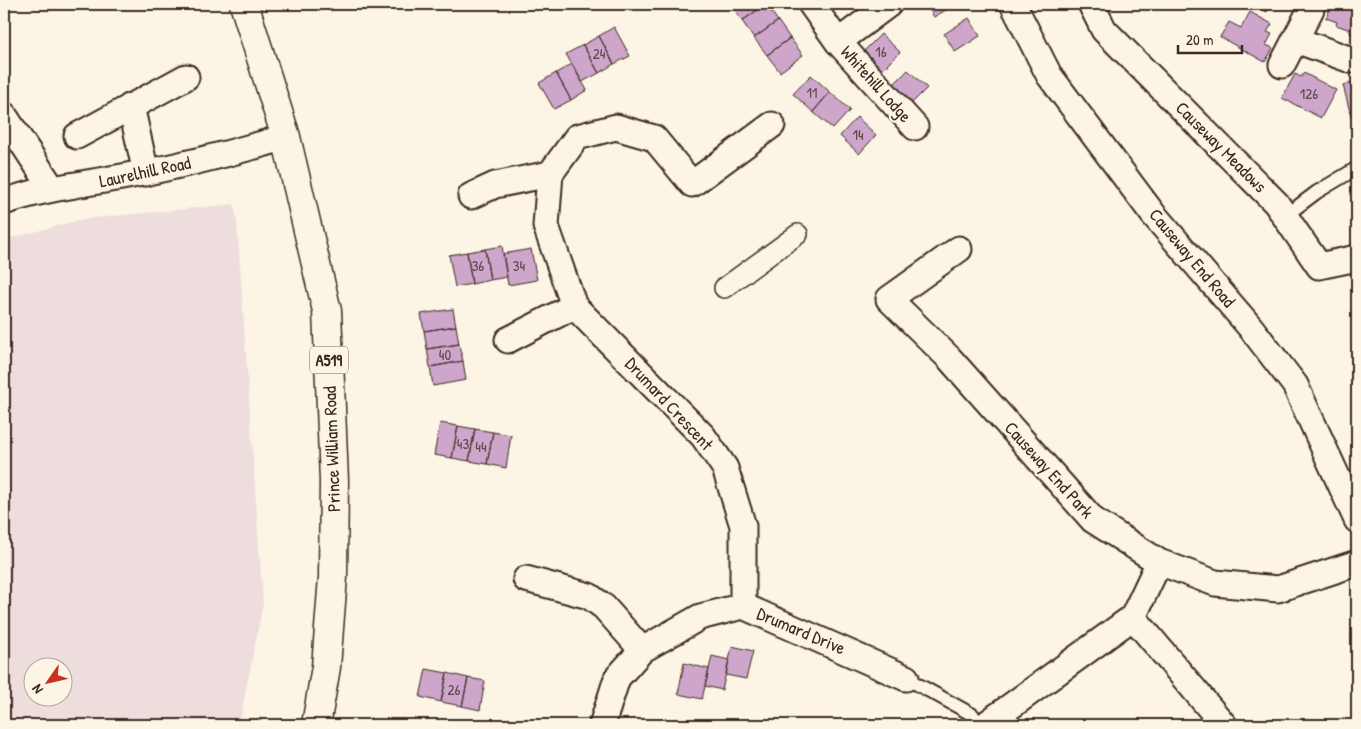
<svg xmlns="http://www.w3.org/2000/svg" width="1361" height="729" viewBox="0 0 1361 729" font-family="'Patrick Hand',sans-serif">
  <rect width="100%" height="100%" fill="#fcf5e5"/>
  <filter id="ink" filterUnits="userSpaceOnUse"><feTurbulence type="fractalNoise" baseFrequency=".02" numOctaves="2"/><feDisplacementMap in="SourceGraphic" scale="10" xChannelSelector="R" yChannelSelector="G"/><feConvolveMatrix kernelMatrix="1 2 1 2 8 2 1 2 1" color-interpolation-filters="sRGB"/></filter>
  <g filter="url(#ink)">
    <!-- built -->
    <path fill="#edd" fill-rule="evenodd" d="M 234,204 L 237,222 L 263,604 L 239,725 L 4,725 L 4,240 L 83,219 ZM 32,666 L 62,666 L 62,696 L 32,696 Z"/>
    <!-- building -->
    <path fill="#cea5cb" stroke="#3b2a1e" d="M 731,4 L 766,4 L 742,21 Z
      M 766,4 L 778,21 L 754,38 L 742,21 Z
      M 926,4 L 956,4 L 934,17 Z
      M 1251,4 L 1271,4 L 1267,12 Z
      M 1332,4 L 1357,4 L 1357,36 L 1350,33 L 1351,30 L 1336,25 L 1337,22 L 1326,18 Z
      M 1250,12 L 1272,24 L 1267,32 L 1272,34 L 1266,45 L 1273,48 L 1265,62 L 1220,37 L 1229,22 L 1241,28 Z
      M 969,18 L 980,36 L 955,52 L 944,34 Z
      M 778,21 L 790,38 L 767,55 L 754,38 Z
      M 614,27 L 630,56 L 614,64 L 599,36 Z
      M 881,34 L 900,52 L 881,71 L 863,52 Z
      M 599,36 L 614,64 L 599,73 L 583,45 Z
      M 790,38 L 803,55 L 780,72 L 767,55 Z
      M 583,45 L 599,73 L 582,82 L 566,54 Z
      M 572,64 L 587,90 L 571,100 L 556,73 Z
      M 908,70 L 927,88 L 908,107 L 890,88 Z
      M 556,73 L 571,100 L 554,109 L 539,83 Z
      M 1304,73 L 1336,90 L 1321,118 L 1282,98 L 1295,74 L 1301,77 Z
      M 811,75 L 830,92 L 813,112 L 793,94 Z
      M 1357,82 L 1357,119 L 1352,120 L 1343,85 Z
      M 830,92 L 850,110 L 833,129 L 813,112 Z
      M 857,117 L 876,135 L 859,154 L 840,136 Z
      M 502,246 L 507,277 L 490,280 L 485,249 Z
      M 485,249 L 490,280 L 472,284 L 467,252 Z
      M 531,249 L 537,280 L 508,285 L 503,254 Z
      M 467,252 L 472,284 L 455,287 L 449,255 Z
      M 453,309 L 456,326 L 424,331 L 421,314 Z
      M 456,326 L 459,344 L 427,349 L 424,331 Z
      M 459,344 L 463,361 L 430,367 L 427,349 Z
      M 463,361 L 466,380 L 433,386 L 430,367 Z
      M 440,423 L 458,426 L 452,458 L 434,455 Z
      M 458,426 L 475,429 L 469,461 L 452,458 Z
      M 475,429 L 493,432 L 487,464 L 469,461 Z
      M 493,432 L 511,435 L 506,468 L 487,464 Z
      M 732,646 L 753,651 L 746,679 L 726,675 Z
      M 712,656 L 729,660 L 722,690 L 705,686 Z
      M 684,663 L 709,669 L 702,699 L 678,694 Z
      M 426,669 L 447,673 L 441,702 L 420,697 Z
      M 447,673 L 468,678 L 462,706 L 441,702 Z
      M 468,678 L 485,681 L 480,710 L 462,706 Z"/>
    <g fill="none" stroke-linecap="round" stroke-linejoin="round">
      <!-- service casing -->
      <g stroke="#3b2a1e" stroke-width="16">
        <path id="service" d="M 1285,216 L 1317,192 L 1357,168
          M 906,678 L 973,715"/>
      </g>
      <!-- pedestrian casing -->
      <g stroke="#3b2a1e" stroke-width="22">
        <path id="pedestrian" d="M 724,288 L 798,234"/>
      </g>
      <!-- minor casing -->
      <g stroke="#3b2a1e" stroke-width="29">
        <path id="minor" d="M 811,4 L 838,42 L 915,127
          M 1013,4 L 1049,75 L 1153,214 L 1251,328 L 1295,385 L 1357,520
          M 1091,4 L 1104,30 L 1276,203 L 1319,266 L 1357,258
          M 1296,40 L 1351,60 L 1357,58
          M 838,42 L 889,4
          M 1282,65 L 1311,9
          M 131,106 L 146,173
          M 4,115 L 52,188
          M 77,136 L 186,77
          M 471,196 L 495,185 L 550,174
          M 4,202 C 44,188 85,184 127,176 C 181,166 233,153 286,137
          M 959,249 L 889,299 L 949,358 L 1093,520 L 1159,562 L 1215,583 L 1278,589 L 1357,563
          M 508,340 L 574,306
          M 526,579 L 589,596 L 604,607 L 642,650
          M 743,606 L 743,526 L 725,468 L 703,436 L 574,306 L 546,226 L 550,174 L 577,137 L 616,127 L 654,138 L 692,184 L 772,125
          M 1133,617 L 1224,725
          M 602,725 L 617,678 L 642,650 L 700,617 L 743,606 L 906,678
          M 985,725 L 1133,617 L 1159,562"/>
      </g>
      <!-- primary casing -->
      <g stroke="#3b2a1e" stroke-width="31">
        <path id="primary" d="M 244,4 L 286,137 L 327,311 L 334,481 L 333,577 L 326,667 L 316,725"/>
      </g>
      <!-- service -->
      <use href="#service" stroke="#fcf5e5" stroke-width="12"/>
      <!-- pedestrian -->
      <use href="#pedestrian" stroke="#fcf5e5" stroke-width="19"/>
      <!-- minor -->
      <use href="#minor" stroke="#fcf5e5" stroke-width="25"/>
      <!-- primary -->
      <use href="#primary" stroke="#fcf5e5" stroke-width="28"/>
    </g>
  </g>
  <g text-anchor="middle" stroke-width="4.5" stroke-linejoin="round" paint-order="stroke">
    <!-- number labels -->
    <g font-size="15" fill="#604949">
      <text x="881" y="57">16</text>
      <text x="599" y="59">24</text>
      <text x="812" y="98">11</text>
      <text x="1309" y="99">126</text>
      <text x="858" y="140">14</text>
      <text x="478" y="271">36</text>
      <text x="519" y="271">34</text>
      <text x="445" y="360">40</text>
      <text x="463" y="449">43</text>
      <text x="481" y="452">44</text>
      <text x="454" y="695">26</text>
    </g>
    <!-- shield labels -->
    <rect fill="#fcf5e5" stroke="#75675a" stroke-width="1" x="310" y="346.5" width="38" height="27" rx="4"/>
    <g font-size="16" font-weight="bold" fill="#3b2a1e">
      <text x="329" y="366">A519</text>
    </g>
    <!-- street labels -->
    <g font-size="18" fill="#3b2a1e" stroke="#fcf5e5">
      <text transform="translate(876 84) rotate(48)" y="6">Whitehill Lodge</text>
      <text transform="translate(1221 147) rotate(45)" y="6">Causeway Meadows</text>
      <text transform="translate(145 172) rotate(-12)" y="6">Laurelhill Road</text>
      <text transform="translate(1192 258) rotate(50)" y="6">Causeway End Road</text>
      <text transform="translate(669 404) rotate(47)" y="6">Drumard Crescent</text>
      <text transform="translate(332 449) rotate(-92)" y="6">Prince William Road</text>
      <text transform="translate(1049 470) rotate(48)" y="6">Causeway End Park</text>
      <text transform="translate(801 631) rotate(23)" y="6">Drumard Drive</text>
    </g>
  </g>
  <!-- margin -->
  <rect width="1361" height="729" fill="none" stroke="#fcf5e5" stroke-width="20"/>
  <rect x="10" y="10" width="1341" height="709" fill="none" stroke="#3b2a1e" stroke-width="2" filter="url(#ink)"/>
  <!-- north arrow -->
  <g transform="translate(48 682) rotate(236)"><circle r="24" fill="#fcf5e5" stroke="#afa495"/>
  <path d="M0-4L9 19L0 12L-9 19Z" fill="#c8321e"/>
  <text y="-8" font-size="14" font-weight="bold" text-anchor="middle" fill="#3b2a1e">N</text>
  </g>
  <!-- scale -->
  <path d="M1178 45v8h64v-8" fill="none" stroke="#3b2a1e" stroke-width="2.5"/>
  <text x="1186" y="45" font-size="15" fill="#3b2a1e" stroke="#fcf5e5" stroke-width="4" paint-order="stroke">20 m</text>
</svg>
